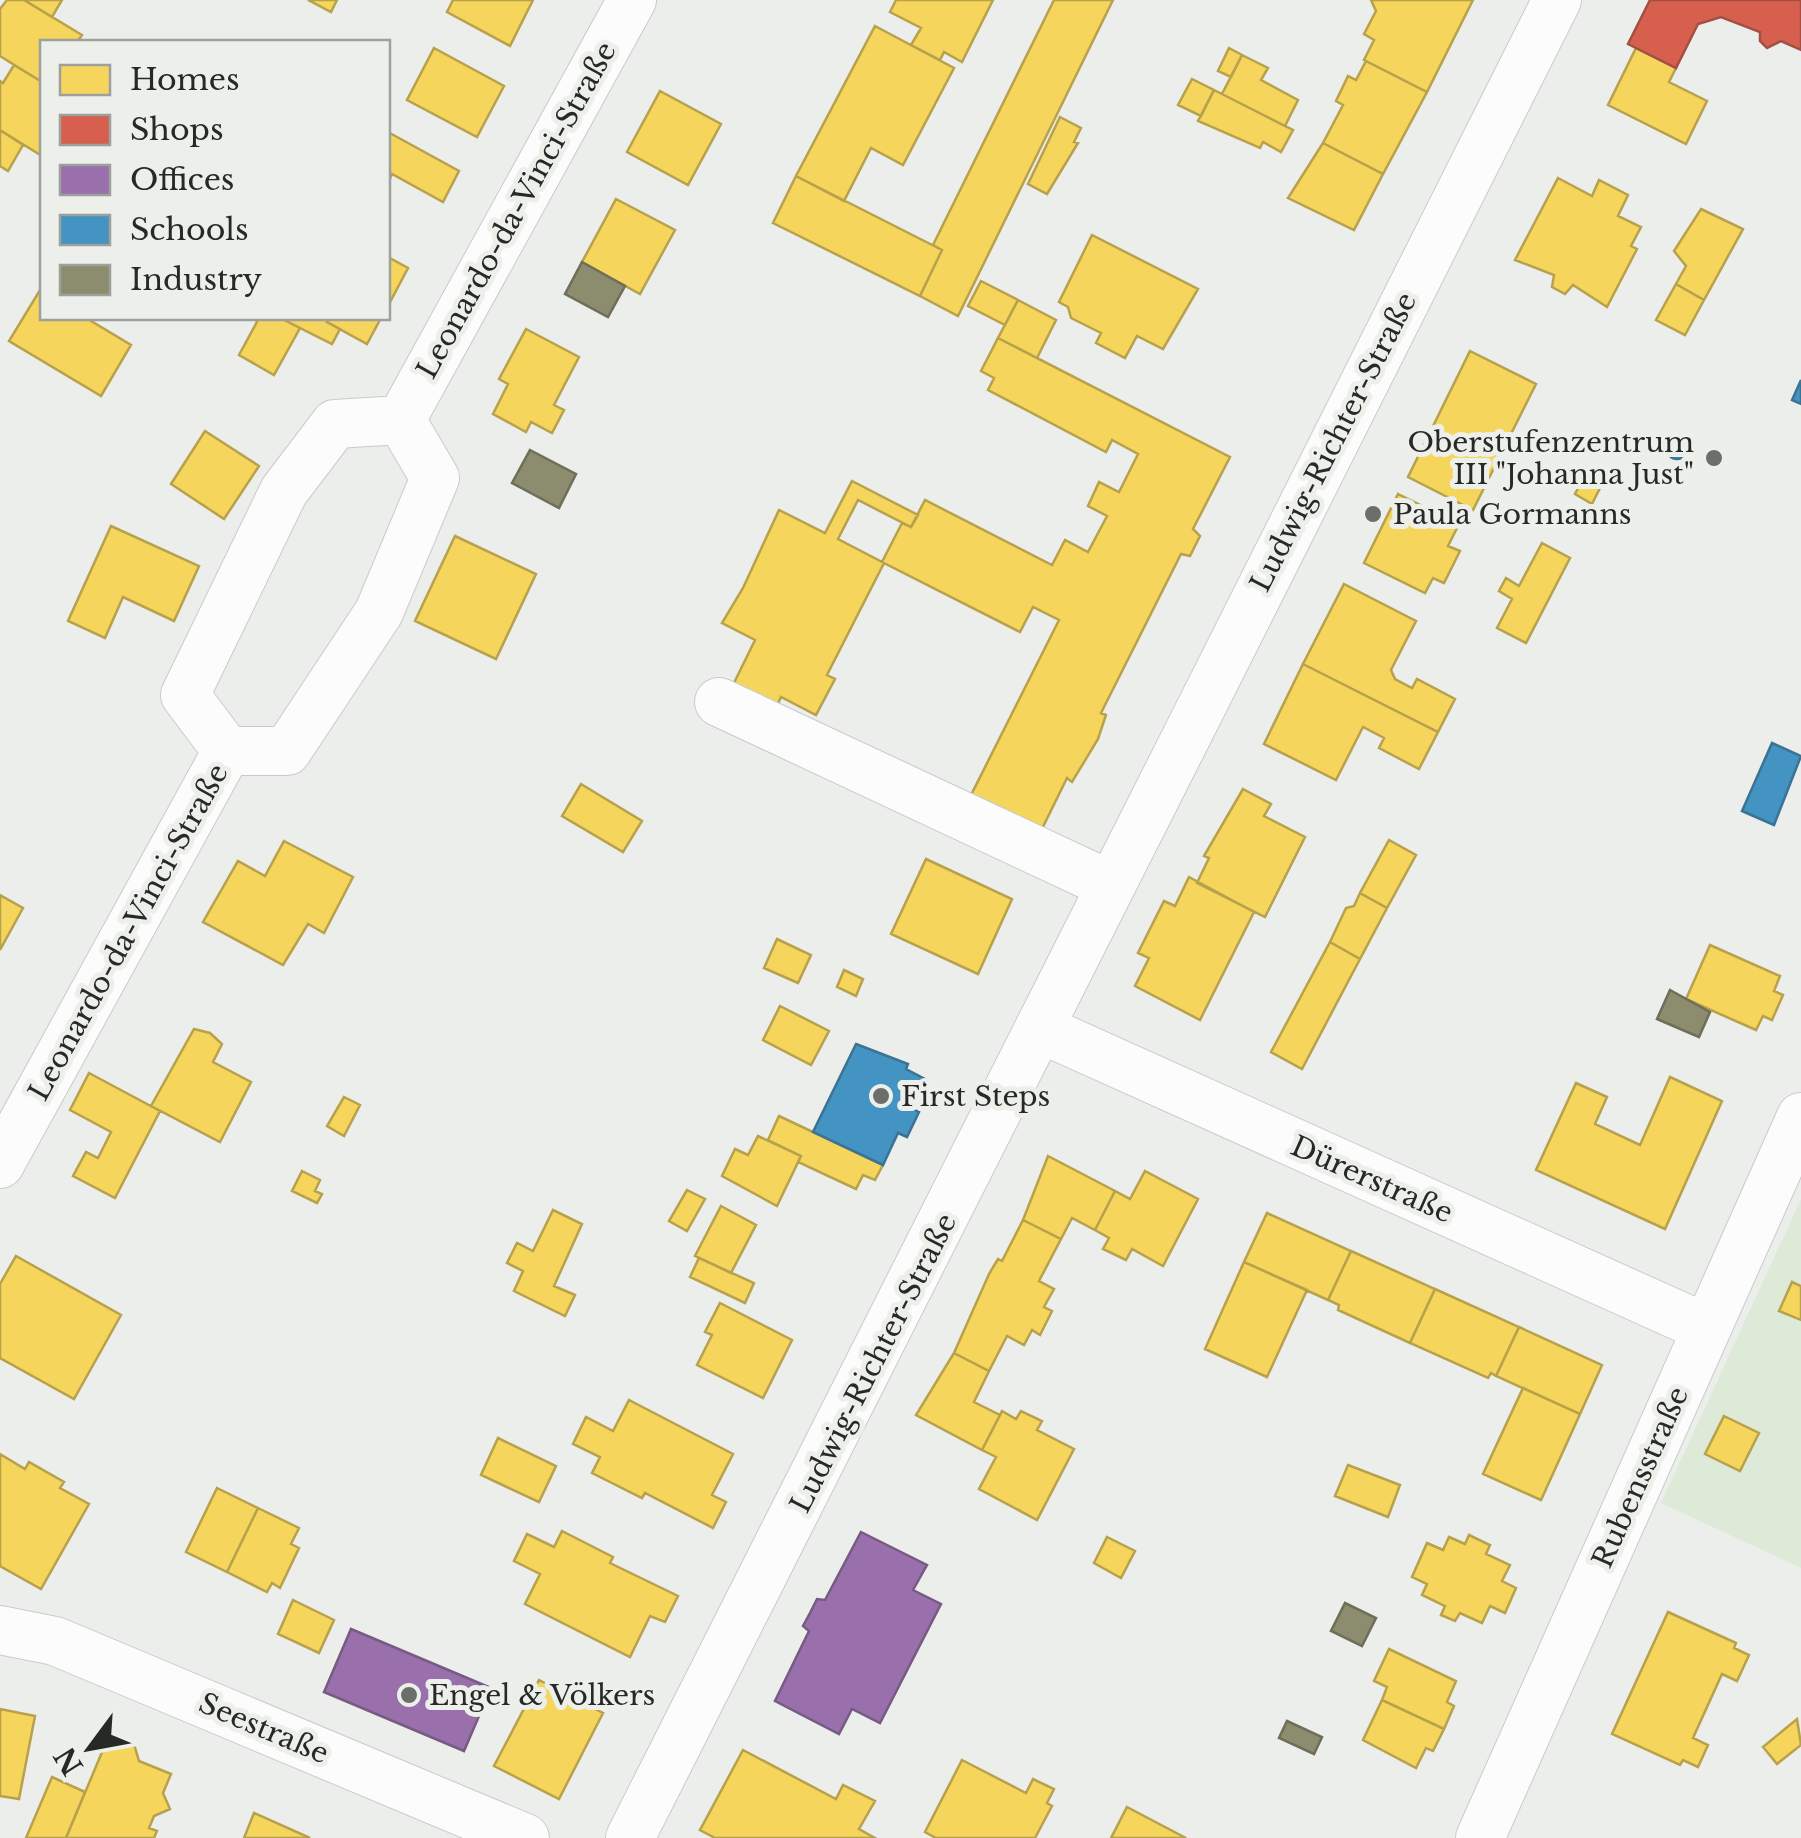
<svg xmlns="http://www.w3.org/2000/svg" width="1801" height="1838" viewBox="0 0 1801 1838" font-family="'Libre Baskerville',serif">
  <rect width="100%" height="100%" fill="#eceeeb"/>
  <!-- green -->
  <path fill="#deead8" d="M 1801,1199 L 1801,1568 L 1661,1503 Z"/>
  <!-- homes -->
  <path fill="#f6d55c" stroke="#b8a14c" stroke-width="2.5" d="M 7,0 L 24,0 L 82,35 L 77,42 L 42,42 L 42,82 L 0,56 L 0,9 Z
    M 24,0 L 62,0 L 52,17 Z
    M 308,0 L 337,0 L 331,12 Z
    M 453,0 L 533,0 L 510,46 L 447,12 Z
    M 896,0 L 993,0 L 962,62 L 944,52 L 940,60 L 911,45 L 921,28 L 890,12 Z
    M 1054,0 L 1113,0 L 958,316 L 920,296 L 942,250 L 933,245 Z
    M 1473,0 L 1427,92 L 1364,60 L 1374,40 L 1364,34 L 1376,11 L 1371,0 Z
    M 875,26 L 954,68 L 903,165 L 871,148 L 844,201 L 796,176 Z
    M 434,48 L 504,86 L 477,137 L 407,100 Z
    M 1229,48 L 1242,55 L 1231,77 L 1218,71 Z
    M 1636,48 L 1676,68 L 1669,82 L 1707,101 L 1686,144 L 1608,105 Z
    M 1242,55 L 1268,68 L 1261,80 L 1298,100 L 1285,126 L 1222,94 Z
    M 1366,61 L 1427,92 L 1383,174 L 1323,143 L 1343,105 L 1336,101 L 1348,76 L 1356,80 Z
    M 14,65 L 42,82 L 42,156 L 0,130 L 0,81 L 3,83 Z
    M 1192,79 L 1214,90 L 1201,116 L 1178,105 Z
    M 1214,90 L 1293,130 L 1281,152 L 1263,142 L 1260,148 L 1198,121 Z
    M 660,91 L 721,124 L 688,185 L 627,152 Z
    M 1060,117 L 1081,128 L 1074,142 L 1078,143 L 1047,194 L 1028,184 Z
    M 0,130 L 23,145 L 8,171 L 0,166 Z
    M 388,132 L 459,171 L 443,202 L 392,174 L 388,183 Z
    M 1323,143 L 1383,174 L 1354,230 L 1288,198 Z
    M 796,176 L 942,250 L 920,296 L 773,223 Z
    M 1558,178 L 1592,196 L 1599,180 L 1628,195 L 1618,216 L 1641,227 L 1631,246 L 1637,249 L 1607,307 L 1573,285 L 1565,294 L 1552,287 L 1554,275 L 1515,260 Z
    M 616,199 L 675,230 L 640,294 L 582,262 Z
    M 1701,209 L 1743,229 L 1704,300 L 1676,284 L 1686,266 L 1674,251 Z
    M 1092,235 L 1198,289 L 1163,349 L 1137,336 L 1125,358 L 1096,343 L 1101,333 L 1071,318 L 1068,307 L 1059,302 Z
    M 388,257 L 408,268 L 388,306 Z
    M 981,281 L 1018,300 L 1005,325 L 968,306 Z
    M 1676,284 L 1704,300 L 1685,335 L 1656,320 Z
    M 40,290 L 42,318 L 86,318 L 131,345 L 101,396 L 9,341 Z
    M 1018,300 L 1056,320 L 1037,358 L 998,338 Z
    M 259,318 L 280,318 L 300,328 L 274,375 L 239,355 Z
    M 280,318 L 330,318 L 327,322 L 340,329 L 332,344 Z
    M 330,318 L 381,318 L 367,344 L 327,322 Z
    M 526,329 L 579,357 L 554,405 L 564,410 L 552,433 L 531,422 L 526,432 L 493,414 L 508,384 L 499,379 Z
    M 998,338 L 1230,457 L 1193,529 L 1200,536 L 1190,556 L 1181,554 L 1101,713 L 1106,715 L 1098,739 L 1072,782 L 1067,778 L 1038,837 L 968,801 L 1059,620 L 1033,607 L 1020,632 L 882,562 L 902,523 L 911,527 L 925,500 L 1052,565 L 1065,540 L 1088,552 L 1107,516 L 1088,506 L 1099,482 L 1119,492 L 1138,454 L 1112,440 L 1106,452 L 988,390 L 994,378 L 981,371 Z
    M 1470,351 L 1536,384 L 1473,510 L 1408,477 Z
    M 205,431 L 259,466 L 224,519 L 171,484 Z
    M 1584,477 L 1601,486 L 1592,504 L 1575,494 Z
    M 852,481 L 918,515 L 911,527 L 858,500 L 838,539 L 884,563 L 827,675 L 835,679 L 816,715 L 781,697 L 775,710 L 733,685 L 755,640 L 722,623 L 743,588 L 779,510 L 825,533 Z
    M 1398,494 L 1459,524 L 1448,546 L 1460,551 L 1444,583 L 1433,578 L 1425,593 L 1364,563 Z
    M 111,526 L 199,566 L 174,621 L 123,597 L 105,638 L 68,621 Z
    M 455,536 L 536,574 L 496,659 L 415,621 Z
    M 1542,543 L 1570,558 L 1526,643 L 1497,628 L 1512,599 L 1499,591 L 1506,578 L 1519,586 Z
    M 1344,584 L 1416,621 L 1391,670 L 1395,679 L 1412,688 L 1417,679 L 1455,699 L 1438,732 L 1303,664 Z
    M 1303,664 L 1438,732 L 1419,769 L 1379,748 L 1384,738 L 1363,727 L 1336,780 L 1264,744 Z
    M 581,784 L 642,821 L 623,852 L 562,816 Z
    M 1243,789 L 1271,804 L 1264,816 L 1305,837 L 1265,917 L 1197,883 L 1209,858 L 1204,856 Z
    M 1389,840 L 1416,855 L 1387,908 L 1360,893 Z
    M 284,841 L 353,877 L 324,933 L 308,924 L 283,965 L 203,922 L 238,861 L 265,876 Z
    M 926,859 L 1012,899 L 978,974 L 891,934 Z
    M 1189,877 L 1254,912 L 1200,1020 L 1135,986 L 1149,958 L 1138,953 L 1164,901 L 1175,906 Z
    M 1360,893 L 1387,908 L 1360,959 L 1330,942 L 1346,908 L 1354,906 Z
    M 0,895 L 23,908 L 0,950 Z
    M 777,939 L 811,955 L 798,983 L 764,968 Z
    M 1330,942 L 1360,959 L 1302,1069 L 1271,1052 Z
    M 1710,945 L 1780,976 L 1774,991 L 1783,995 L 1772,1020 L 1763,1016 L 1756,1030 L 1686,999 Z
    M 844,970 L 863,979 L 856,996 L 837,987 Z
    M 780,1006 L 829,1031 L 811,1065 L 763,1040 Z
    M 194,1029 L 210,1033 L 222,1044 L 213,1062 L 251,1082 L 220,1142 L 151,1106 Z
    M 89,1073 L 160,1111 L 115,1198 L 73,1176 L 86,1152 L 98,1158 L 111,1132 L 70,1110 Z
    M 1670,1077 L 1722,1101 L 1665,1229 L 1536,1170 L 1576,1083 L 1607,1097 L 1595,1124 L 1640,1145 Z
    M 344,1097 L 360,1105 L 344,1136 L 327,1126 Z
    M 779,1116 L 883,1165 L 875,1180 L 863,1175 L 856,1189 L 798,1162 L 801,1156 L 768,1140 Z
    M 758,1136 L 801,1156 L 777,1206 L 722,1176 L 735,1149 L 748,1155 Z
    M 1048,1156 L 1115,1191 L 1095,1230 L 1072,1218 L 1061,1239 L 1023,1220 Z
    M 302,1171 L 320,1180 L 315,1191 L 322,1194 L 317,1203 L 292,1191 Z
    M 1145,1171 L 1198,1199 L 1163,1266 L 1132,1249 L 1126,1260 L 1103,1249 L 1109,1238 L 1095,1230 L 1115,1191 L 1130,1199 Z
    M 687,1190 L 705,1199 L 687,1231 L 669,1221 Z
    M 721,1206 L 756,1225 L 731,1273 L 695,1256 Z
    M 553,1210 L 582,1224 L 554,1286 L 575,1295 L 565,1316 L 514,1291 L 523,1271 L 507,1263 L 517,1243 L 533,1251 Z
    M 1267,1213 L 1351,1251 L 1328,1300 L 1244,1262 Z
    M 1023,1220 L 1061,1239 L 1039,1281 L 1054,1289 L 1044,1307 L 1052,1311 L 1040,1335 L 1032,1330 L 1024,1345 L 1007,1336 L 989,1371 L 954,1353 L 989,1274 L 998,1259 L 1002,1261 Z
    M 1351,1251 L 1435,1289 L 1410,1343 L 1338,1310 L 1339,1305 L 1328,1300 Z
    M 16,1256 L 121,1315 L 74,1399 L 0,1358 L 0,1284 Z
    M 699,1258 L 754,1283 L 745,1303 L 690,1277 Z
    M 1244,1262 L 1307,1290 L 1267,1377 L 1205,1349 Z
    M 1792,1282 L 1801,1286 L 1801,1320 L 1779,1311 Z
    M 1435,1289 L 1519,1327 L 1496,1376 L 1491,1373 L 1488,1378 L 1410,1343 Z
    M 720,1303 L 792,1340 L 763,1398 L 697,1365 L 712,1335 L 705,1332 Z
    M 1519,1327 L 1602,1365 L 1580,1414 L 1496,1376 Z
    M 954,1353 L 989,1371 L 974,1402 L 1000,1415 L 982,1450 L 916,1415 Z
    M 1523,1388 L 1580,1414 L 1541,1500 L 1483,1474 Z
    M 629,1400 L 733,1454 L 712,1495 L 726,1502 L 713,1528 L 645,1493 L 642,1498 L 592,1473 L 600,1457 L 573,1444 L 586,1417 L 613,1431 Z
    M 1002,1411 L 1016,1419 L 1021,1411 L 1042,1421 L 1037,1430 L 1074,1449 L 1037,1520 L 979,1489 L 996,1457 L 982,1450 Z
    M 1724,1416 L 1759,1433 L 1740,1471 L 1705,1454 Z
    M 498,1438 L 556,1466 L 539,1502 L 481,1475 Z
    M 0,1454 L 25,1469 L 29,1462 L 64,1482 L 60,1488 L 89,1504 L 41,1589 L 0,1566 Z
    M 1348,1465 L 1400,1485 L 1388,1517 L 1335,1496 Z
    M 217,1488 L 258,1508 L 227,1572 L 186,1552 Z
    M 258,1508 L 299,1528 L 291,1544 L 299,1548 L 280,1588 L 272,1583 L 267,1592 L 227,1572 Z
    M 562,1531 L 613,1557 L 610,1563 L 678,1596 L 665,1622 L 650,1616 L 630,1657 L 525,1604 L 540,1574 L 514,1561 L 527,1534 L 554,1547 Z
    M 1469,1535 L 1490,1545 L 1486,1554 L 1510,1565 L 1502,1581 L 1516,1588 L 1505,1613 L 1490,1606 L 1482,1623 L 1460,1613 L 1455,1621 L 1441,1615 L 1445,1606 L 1422,1595 L 1427,1584 L 1412,1577 L 1427,1543 L 1443,1550 L 1449,1537 L 1465,1544 Z
    M 1107,1537 L 1135,1551 L 1121,1578 L 1094,1563 Z
    M 293,1600 L 334,1620 L 319,1653 L 278,1634 Z
    M 1668,1612 L 1736,1643 L 1734,1648 L 1749,1655 L 1737,1681 L 1722,1674 L 1693,1738 L 1708,1745 L 1698,1767 L 1683,1760 L 1680,1765 L 1612,1734 Z
    M 1389,1649 L 1456,1681 L 1447,1702 L 1454,1706 L 1444,1729 L 1382,1700 L 1387,1687 L 1374,1681 Z
    M 539,1680 L 603,1713 L 559,1799 L 494,1766 Z
    M 1382,1700 L 1444,1729 L 1433,1751 L 1426,1748 L 1416,1768 L 1363,1740 Z
    M 0,1709 L 35,1716 L 19,1799 L 0,1796 Z
    M 1797,1719 L 1801,1745 L 1777,1764 L 1763,1747 Z
    M 120,1737 L 134,1744 L 139,1761 L 171,1774 L 163,1793 L 170,1809 L 154,1816 L 149,1828 L 157,1831 L 154,1838 L 66,1838 L 105,1745 L 109,1747 Z
    M 743,1750 L 836,1799 L 843,1785 L 875,1801 L 859,1829 L 875,1838 L 715,1838 L 700,1830 Z
    M 962,1760 L 1026,1793 L 1033,1779 L 1054,1789 L 1047,1803 L 1052,1806 L 1035,1838 L 936,1838 L 925,1832 Z
    M 52,1777 L 85,1792 L 66,1838 L 26,1838 Z
    M 1127,1807 L 1186,1838 L 1111,1838 Z
    M 254,1813 L 310,1838 L 244,1838 Z"/>
  <!-- shops -->
  <path fill="#d6604d" stroke="#a25042" stroke-width="2.5" d="M 1650,0 L 1801,0 L 1801,50 L 1781,41 L 1767,48 L 1760,41 L 1760,32 L 1721,17 L 1698,24 L 1676,68 L 1628,44 Z"/>
  <!-- offices -->
  <path fill="#9970ab" stroke="#775b83" stroke-width="2.5" d="M 861,1532 L 927,1565 L 913,1590 L 941,1604 L 880,1723 L 852,1709 L 839,1734 L 775,1701 L 809,1631 L 803,1626 L 810,1613 L 817,1599 L 825,1600 Z
    M 351,1629 L 491,1688 L 464,1751 L 324,1692 Z"/>
  <!-- schools -->
  <path fill="#4393c3" stroke="#3b7394" stroke-width="2.5" d="M 1801,380 L 1801,404 L 1792,400 Z
    M1667 449a10 10 0 1 1 20 0a10 10 0 1 1-20 0Z
    M 1772,743 L 1801,756 L 1774,825 L 1742,811 Z
    M 856,1044 L 908,1064 L 906,1069 L 925,1079 L 911,1108 L 919,1112 L 907,1137 L 898,1133 L 883,1165 L 813,1132 Z"/>
  <!-- industry -->
  <path fill="#8c8c6e" stroke="#6e6e59" stroke-width="2.5" d="M 582,262 L 625,286 L 608,317 L 565,294 Z
    M 530,450 L 576,474 L 559,508 L 512,483 Z
    M 1670,990 L 1710,1012 L 1699,1037 L 1657,1019 Z
    M 1345,1603 L 1376,1618 L 1362,1646 L 1331,1631 Z
    M 1287,1721 L 1322,1737 L 1314,1754 L 1279,1738 Z"/>
  <g fill="none" stroke-linecap="round" stroke-linejoin="round">
    <!-- minor casing -->
    <g stroke="#c9cbc9" stroke-width="50">
      <path id="minor" d="M 719,702 L 1110,885
        M 227,751 L 287,751 L 379,612 L 435,478 L 401,420
        M 1039,1028 L 1706,1328
        M 0,1164 L 227,751 L 185,695 L 284,491 L 335,424 L 401,420 L 632,0
        M 0,1630 L 55,1641 L 525,1838
        M 630,1838 C 943,1228 1247,612 1557,0
        M 1480,1838 L 1801,1117"/>
    </g>
    <!-- minor -->
    <use href="#minor" stroke="#fcfcfc" stroke-width="48"/>
  </g>
  <!-- markers -->
  <g fill="#6c6e6c" stroke="#ecefea" stroke-width="4">
    <circle cx="1714" cy="458" r="10"/>
    <circle cx="1373" cy="514" r="10"/>
    <circle cx="881" cy="1096" r="10"/>
    <circle cx="409" cy="1695" r="10"/>
  </g>
  <g text-anchor="middle" stroke-width="10" stroke-linejoin="round" paint-order="stroke">
    <!-- street labels -->
    <g font-size="28" fill="#272927" stroke="#ecefea">
      <text transform="translate(516 210) rotate(-61)" y="10">Leonardo-da-Vinci-Straße</text>
      <text transform="translate(1333 442) rotate(-63)" y="10">Ludwig-Richter-Straße</text>
      <text transform="translate(128 932) rotate(-61)" y="10">Leonardo-da-Vinci-Straße</text>
      <text transform="translate(1372 1179) rotate(24)" y="10">Dürerstraße</text>
      <text transform="translate(873 1363) rotate(-63)" y="10">Ludwig-Richter-Straße</text>
      <text transform="translate(1640 1477) rotate(-66)" y="10">Rubensstraße</text>
      <text transform="translate(264 1728) rotate(23)" y="10">Seestraße</text>
    </g>
    <!-- poi labels -->
    <g font-size="28" fill="#272927" stroke="#ecefea" text-anchor="start">
      <text x="1694" y="452" text-anchor="end">Oberstufenzentrum<tspan x="1694" dy="32">III "Johanna Just"</tspan></text>
      <text x="1393" y="524">Paula Gormanns</text>
      <text x="901" y="1106">First Steps</text>
      <text x="429" y="1705">Engel &amp; Völkers</text>
    </g>
  </g>
  <!-- legend -->
  <rect x="40" y="40" width="350" height="280" fill="#ecefea" stroke="#9da09c" stroke-width="2.5"/>
  <rect x="60" y="65" width="50" height="30" fill="#f6d55c" stroke="#9da09c" stroke-width="2.5"/>
  <text x="130" y="90" font-size="30" fill="#272927">Homes</text>
  <rect x="60" y="115" width="50" height="30" fill="#d6604d" stroke="#9da09c" stroke-width="2.5"/>
  <text x="130" y="140" font-size="30" fill="#272927">Shops</text>
  <rect x="60" y="165" width="50" height="30" fill="#9970ab" stroke="#9da09c" stroke-width="2.5"/>
  <text x="130" y="190" font-size="30" fill="#272927">Offices</text>
  <rect x="60" y="215" width="50" height="30" fill="#4393c3" stroke="#9da09c" stroke-width="2.5"/>
  <text x="130" y="240" font-size="30" fill="#272927">Schools</text>
  <rect x="60" y="265" width="50" height="30" fill="#8c8c6e" stroke="#9da09c" stroke-width="2.5"/>
  <text x="130" y="290" font-size="30" fill="#272927">Industry</text>
  <!-- north arrow -->
  <g transform="translate(90 1748) rotate(238)" stroke="#ecefea" stroke-width="8" paint-order="stroke">
  <path d="M0-8L18 38L0 25L-18 38Z" fill="#272927"/>
  <text y="-15" font-size="28" font-weight="bold" text-anchor="middle" fill="#272927">N</text>
  </g>
</svg>
